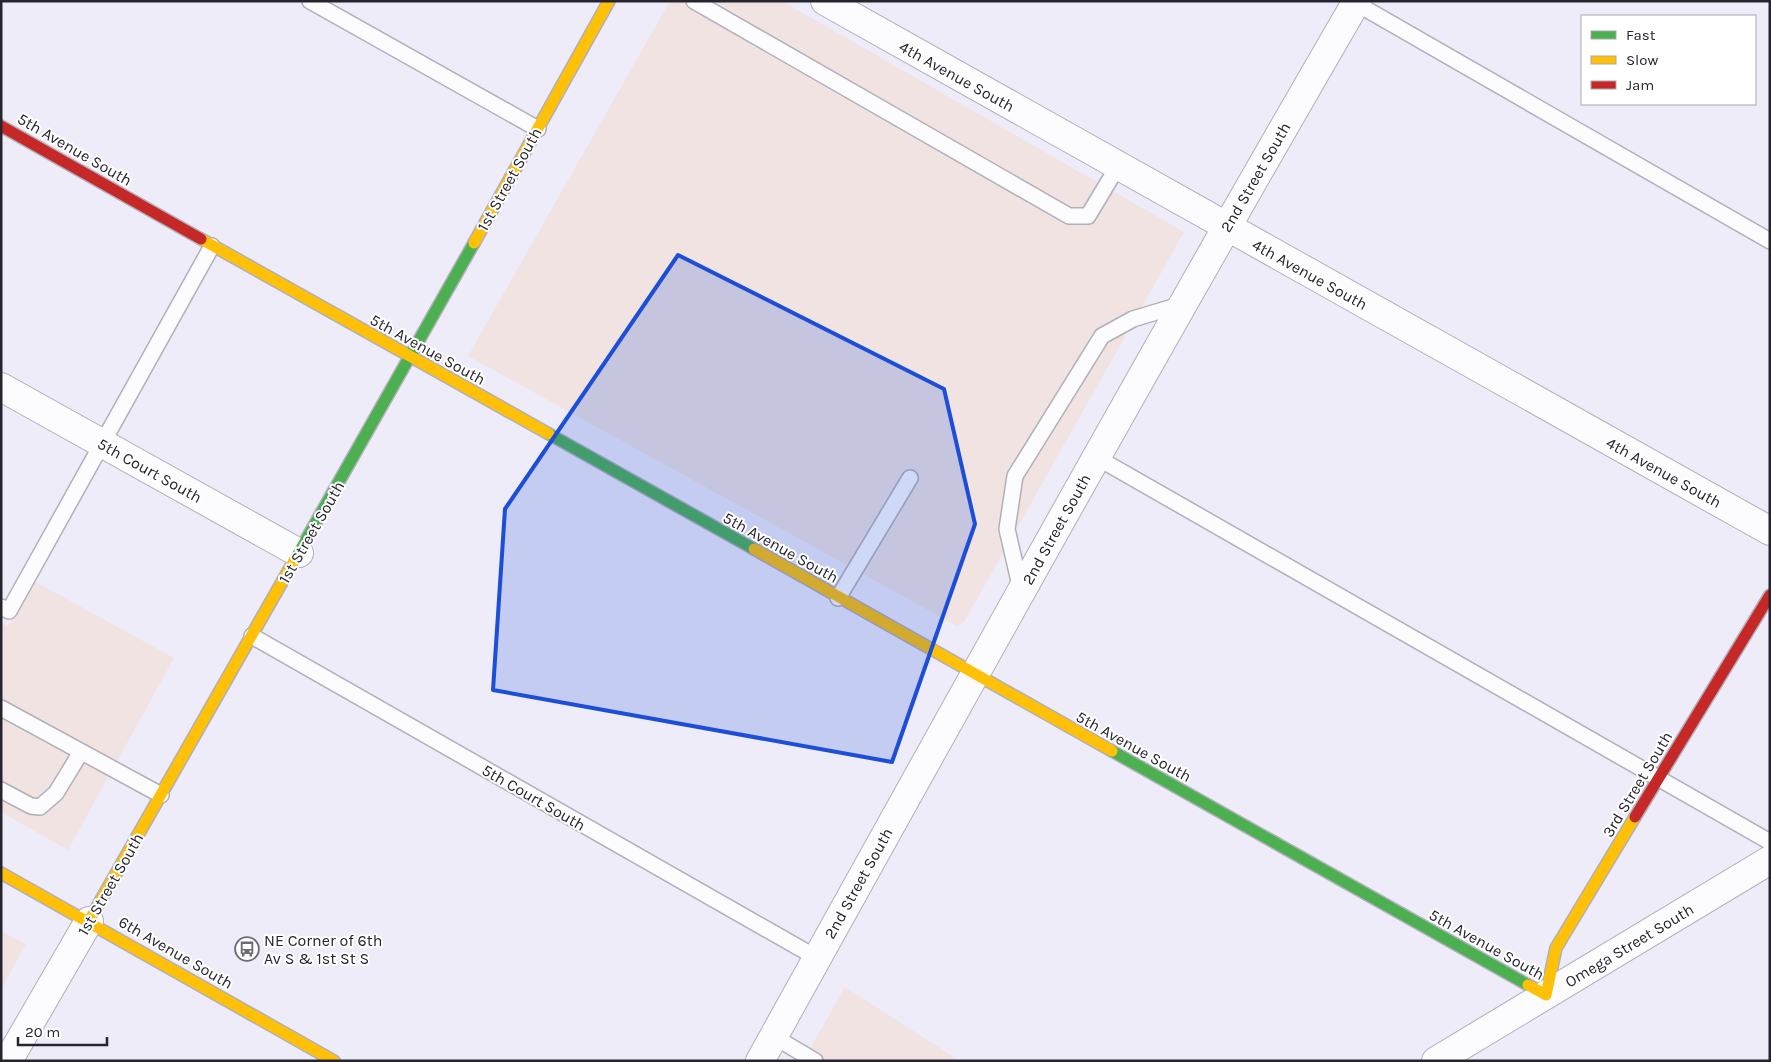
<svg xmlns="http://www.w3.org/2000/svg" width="1771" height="1062" viewBox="0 0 1771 1062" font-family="Karla,sans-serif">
  <rect width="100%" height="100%" fill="#eeecf9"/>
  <!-- commercial -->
  <path fill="#f0e3e2" d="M 670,1 L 782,1 L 1184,232 L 964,622 L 957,626 L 468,356 Z
    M 34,581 L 174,658 L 68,850 L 1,812 L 1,622 L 8,626 Z
    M 1,931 L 26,944 L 1,990 Z
    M 845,987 L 960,1061 L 803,1061 Z"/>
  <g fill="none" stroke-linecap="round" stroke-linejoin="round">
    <!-- lane casing -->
    <g stroke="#b1afba" stroke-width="18">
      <path id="lane" d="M 310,1 L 538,129
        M 694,1 L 1069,216 L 1088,216 L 1118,166
        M 1352,1 L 1770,241
        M 1096,457 L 1770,842
        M 1021,590 L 1007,529 L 1015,476 L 1102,336 L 1133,319 L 1183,304
        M 838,598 L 910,478
        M 1,607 L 9,611 L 212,246
        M 252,636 L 817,958
        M 1,708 L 161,795
        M 1,790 L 31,806 L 40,807 L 56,793 L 81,752
        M 773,1036 L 815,1061"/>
    </g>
    <!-- street casing -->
    <g stroke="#b1afba" stroke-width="30">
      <path id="street" d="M 825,1 L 1770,531
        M 1,387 L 299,553
        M 8,1061 L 89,921
        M 760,1061 C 957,706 1153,352 1357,1
        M 1436,1061 L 1770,860"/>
    </g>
    <!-- fast casing -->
    <g stroke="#b1afba" stroke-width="14">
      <path id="fast" d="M 549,434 L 754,549
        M 294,561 L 474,243
        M 1112,751 L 1528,985"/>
    </g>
    <!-- slow casing -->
    <g stroke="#b1afba" stroke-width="14">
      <path id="slow" d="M 201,239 L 549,434
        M 474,243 L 609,1
        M 754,549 L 1112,751
        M 1,873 L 334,1061
        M 89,921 L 294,561
        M 1528,985 L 1546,995 L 1556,948 L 1635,817"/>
    </g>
    <!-- jam casing -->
    <g stroke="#b1afba" stroke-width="14">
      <path id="jam" d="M 1,126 L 201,239
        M 1635,817 L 1770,595"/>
    </g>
    <!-- lane -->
    <use href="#lane" stroke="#fcfcfe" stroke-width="15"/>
    <!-- street -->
    <use href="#street" stroke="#fcfcfe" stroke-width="28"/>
    <!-- fast -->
    <use href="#fast" stroke="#4caf50" stroke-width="11"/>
    <!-- slow -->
    <use href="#slow" stroke="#ffc107" stroke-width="11"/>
    <!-- jam -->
    <use href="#jam" stroke="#c62828" stroke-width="11"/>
  </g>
  <!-- marked area -->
  <path fill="#1d4ed8" fill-opacity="0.2" stroke="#1d4ed8" stroke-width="4" stroke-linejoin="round" d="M 678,255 L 944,389 L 975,524 L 892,762 L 493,690 L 505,509 Z"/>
  <!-- icons -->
  <defs>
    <g id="bus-ring" transform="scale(1.25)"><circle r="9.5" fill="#fff" stroke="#6c6a76" stroke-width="1.5"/><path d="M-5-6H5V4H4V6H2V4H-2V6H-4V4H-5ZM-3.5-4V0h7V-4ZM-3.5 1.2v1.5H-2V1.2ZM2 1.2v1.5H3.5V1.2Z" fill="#6c6a76"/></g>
  </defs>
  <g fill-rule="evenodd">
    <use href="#bus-ring" x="247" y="949"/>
  </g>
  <g text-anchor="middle" stroke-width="4" stroke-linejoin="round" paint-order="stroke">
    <!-- street labels -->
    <g font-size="16" fill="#26242f" stroke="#fff">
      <text transform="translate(957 76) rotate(29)" y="6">4th Avenue South</text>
      <text transform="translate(75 149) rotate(30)" y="6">5th Avenue South</text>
      <text transform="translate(1255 177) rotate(-60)" y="6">2nd Street South</text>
      <text transform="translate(509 179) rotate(-61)" y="6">1st Street South</text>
      <text transform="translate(1310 274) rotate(29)" y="6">4th Avenue South</text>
      <text transform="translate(428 349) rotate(29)" y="6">5th Avenue South</text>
      <text transform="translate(150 470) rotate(29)" y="6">5th Court South</text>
      <text transform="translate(1664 472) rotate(29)" y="6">4th Avenue South</text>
      <text transform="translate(1056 529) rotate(-61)" y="6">2nd Street South</text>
      <text transform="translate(311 532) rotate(-60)" y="6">1st Street South</text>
      <text transform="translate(781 547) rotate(29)" y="6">5th Avenue South</text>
      <text transform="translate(1134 746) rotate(29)" y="6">5th Avenue South</text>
      <text transform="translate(1637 784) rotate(-59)" y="6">3rd Street South</text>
      <text transform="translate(534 797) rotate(30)" y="6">5th Court South</text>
      <text transform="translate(858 883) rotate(-61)" y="6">2nd Street South</text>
      <text transform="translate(110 884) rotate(-60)" y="6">1st Street South</text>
      <text transform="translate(1487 944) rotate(29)" y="6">5th Avenue South</text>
      <text transform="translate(1629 945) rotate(-31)" y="6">Omega Street South</text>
      <text transform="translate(176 952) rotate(30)" y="6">6th Avenue South</text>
    </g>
    <!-- poi labels -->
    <g font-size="16" fill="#26242f" stroke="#fff" text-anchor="start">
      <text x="264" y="946">NE Corner of 6th<tspan x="264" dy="18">Av S &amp; 1st St S</tspan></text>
    </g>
  </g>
  <!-- border -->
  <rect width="1771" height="1062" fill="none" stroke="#26242f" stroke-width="5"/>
  <!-- legend -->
  <rect x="1581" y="15" width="175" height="90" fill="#ffffff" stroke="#a8a7ac"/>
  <rect x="1591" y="31" width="25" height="8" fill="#4caf50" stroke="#a8a7ac"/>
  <text x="1626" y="40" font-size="15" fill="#26242f">Fast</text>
  <rect x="1591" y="56" width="25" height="8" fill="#ffc107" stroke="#a8a7ac"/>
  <text x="1626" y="65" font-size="15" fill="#26242f">Slow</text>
  <rect x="1591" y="81" width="25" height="8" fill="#c62828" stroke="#a8a7ac"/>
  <text x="1626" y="90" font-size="15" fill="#26242f">Jam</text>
  <!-- scale -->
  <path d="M18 1037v8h89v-8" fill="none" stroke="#26242f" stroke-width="2.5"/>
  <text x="25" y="1037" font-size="15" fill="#26242f" stroke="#ffffff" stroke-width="4" paint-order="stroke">20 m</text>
</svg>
